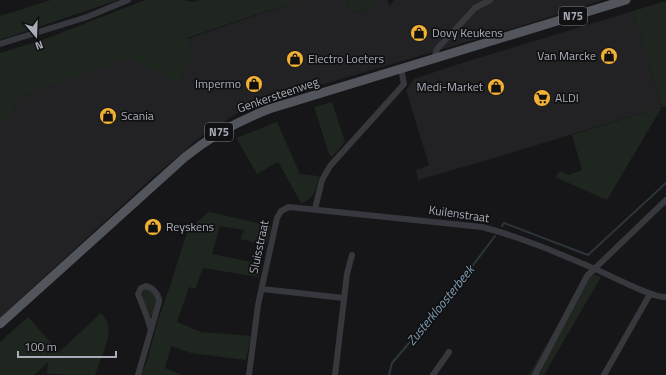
<svg xmlns="http://www.w3.org/2000/svg" width="666" height="375" viewBox="0 0 666 375" font-family="'Titillium Web',sans-serif">
  <rect width="100%" height="100%" fill="#161618"/>
  <!-- built -->
  <path fill="#222225" d="M 300,0 L 347,0 L 351,13 L 371,7 L 376,0 L 387,0 L 390,6 L 394,0 L 603,0 L 521,26 L 314,87 L 238,113 L 203,135 L 151,179 L 0,318 L 0,124 L 9,117 L 21,96 L 129,57 L 178,83 L 187,39 Z
    M 633,11 L 662,107 L 491,159 L 418,180 L 416,170 L 429,165 L 406,90 L 414,79 L 462,63 Z"/>
  <!-- green -->
  <path fill="#1e261f" d="M 51,0 L 118,0 L 0,40 L 0,16 Z
    M 145,0 L 184,0 L 193,2 L 199,0 L 300,0 L 187,38 L 192,56 L 178,83 L 129,58 L 21,96 L 9,117 L 0,124 L 0,53 L 45,39 Z
    M 347,0 L 376,0 L 371,7 L 351,13 Z
    M 666,1 L 666,107 L 662,107 L 607,200 L 555,177 L 560,171 L 569,175 L 576,172 L 582,170 L 572,135 L 662,107 L 633,11 Z
    M 332,102 L 345,142 L 332,157 L 329,154 L 314,107 Z
    M 277,122 L 300,174 L 319,176 C 316,187 315,200 301,203 L 278,162 L 257,174 L 236,138 Z
    M 209,212 L 271,226 L 266,245 L 240,239 L 244,230 L 220,226 L 212,254 L 261,264 L 259,277 L 203,268 L 195,289 L 189,287 L 177,322 L 201,332 L 251,336 L 246,360 L 191,353 L 171,346 L 165,368 L 182,375 L 141,375 L 147,361 L 158,320 L 171,283 L 188,229 Z
    M 588,272 L 601,277 L 544,375 L 529,375 Z
    M 145,289 C 160,292 156,304 154,314 L 152,316 L 149,315 L 142,297 L 142,292 Z
    M 101,313 C 104,317 107,320 108,324 C 112,336 99,363 95,375 L 47,374 L 48,362 L 34,375 L 0,375 L 0,342 L 28,317 L 59,352 Z"/>
  <g fill="none" stroke-linecap="round" stroke-linejoin="round">
    <!-- stream -->
    <path stroke="#2c353c" stroke-width="2" d="M 502,226 L 504,223 L 588,255 L 666,183
      M 389,375 L 392,363 L 452,293 L 495,236"/>
    <!-- minor -->
    <path stroke="#37383d" stroke-width="6" d="M 0,44 L 87,17 L 128,0
      M 434,58 L 437,49 L 465,19 L 475,8 L 490,0
      M 315,209 L 322,180 L 330,166 L 404,84 L 401,68
      M 262,289 L 344,298
      M 138,375 L 159,302 C 159,294 153,288 146,286 L 141,288 L 138,294 L 147,317 L 151,330
      M 249,375 L 258,305 L 277,218 L 281,211 L 289,207 L 482,227 C 521,237 558,253 595,269 C 610,275 652,298 666,297
      M 335,375 L 347,274 L 352,255
      M 433,375 L 449,352
      M 535,375 L 587,276 L 666,200
      M 604,375 L 650,294"/>
    <!-- primary -->
    <path stroke="#53555c" stroke-width="9" d="M 0,324 L 185,157 C 211,136 238,121 269,109 L 626,0"/>
  </g>
  <!-- icons -->
  <defs>
    <g id="shop-disc" transform="scale(0.9)"><circle r="9.5" fill="#f2b134" stroke="#111113"/><path d="M-5-2.5h2.3a2.7 3.5 0 0 1 5.4 0H5L5.5 6h-11ZM-1.5-2.5h3a1.5 2.3 0 0 0-3 0Z" fill="#111"/></g>
    <g id="supermarket-disc" transform="scale(0.9)"><circle r="9.5" fill="#f2b134" stroke="#111113"/><path d="M-6-5.5h2.5l.6 2H6L4.5 2H-2.5L-4.4-4H-6ZM-1.5 3.2a1.3 1.3 0 1 0 .1 0ZM3 3.2a1.3 1.3 0 1 0 .1 0Z" fill="#111"/></g>
  </defs>
  <g fill-rule="evenodd">
    <use href="#shop-disc" x="419" y="33"/>
    <use href="#shop-disc" x="609" y="56"/>
    <use href="#shop-disc" x="295" y="59"/>
    <use href="#shop-disc" x="254" y="84"/>
    <use href="#shop-disc" x="496" y="87"/>
    <use href="#supermarket-disc" x="542" y="98"/>
    <use href="#shop-disc" x="108" y="116"/>
    <use href="#shop-disc" x="153" y="227"/>
  </g>
  <g text-anchor="middle" stroke-width="3.5" stroke-linejoin="round" paint-order="stroke">
    <!-- shield labels -->
    <g fill="#111113" stroke="#7b7e86" stroke-width="1">
      <rect x="559" y="7" width="28" height="18" rx="3"/>
      <rect x="205" y="123" width="28" height="18" rx="3"/>
    </g>
    <g font-size="11" font-weight="bold" fill="#a8adb8">
      <text x="573" y="20">N75</text>
      <text x="219" y="136">N75</text>
    </g>
    <!-- poi labels -->
    <g font-size="12" fill="#a8adb8" stroke="#111113" text-anchor="start">
      <text x="432" y="37">Dovy Keukens</text>
      <text x="596" y="60" text-anchor="end">Van Marcke</text>
      <text x="308" y="63">Electro Loeters</text>
      <text x="241" y="88" text-anchor="end">Impermo</text>
      <text x="483" y="91" text-anchor="end">Medi-Market</text>
      <text x="555" y="102">ALDI</text>
      <text x="121" y="120">Scania</text>
      <text x="166" y="231">Reyskens</text>
    </g>
    <!-- street labels -->
    <g font-size="12" fill="#a8adb8" stroke="#111113">
      <text transform="translate(278 95) rotate(-19)" y="4">Genkersteenweg</text>
      <text transform="translate(459 214) rotate(8)" y="4">Kuilenstraat</text>
      <text transform="translate(259 247) rotate(-78)" y="4">Sluisstraat</text>
    </g>
    <!-- water labels -->
    <g font-size="13" font-style="italic" fill="#7f9bb3" stroke="#111113">
      <text transform="translate(440 305) rotate(-51)" y="5">Zusterkloosterbeek</text>
    </g>
  </g>
  <!-- north arrow -->
  <g transform="translate(36 36) rotate(161)" stroke="#111113" stroke-width="3" paint-order="stroke">
  <path d="M0-3L7 15L0 10L-7 15Z" fill="#a8adb8"/>
  <text y="-6" font-size="11" font-weight="bold" text-anchor="middle" fill="#a8adb8">N</text>
  </g>
  <!-- scale -->
  <path d="M18 351v6h98v-6" fill="none" stroke="#a8adb8" stroke-width="2"/>
  <text x="24" y="351" font-size="12" fill="#a8adb8" stroke="#111113" stroke-width="3" paint-order="stroke">100 m</text>
</svg>
